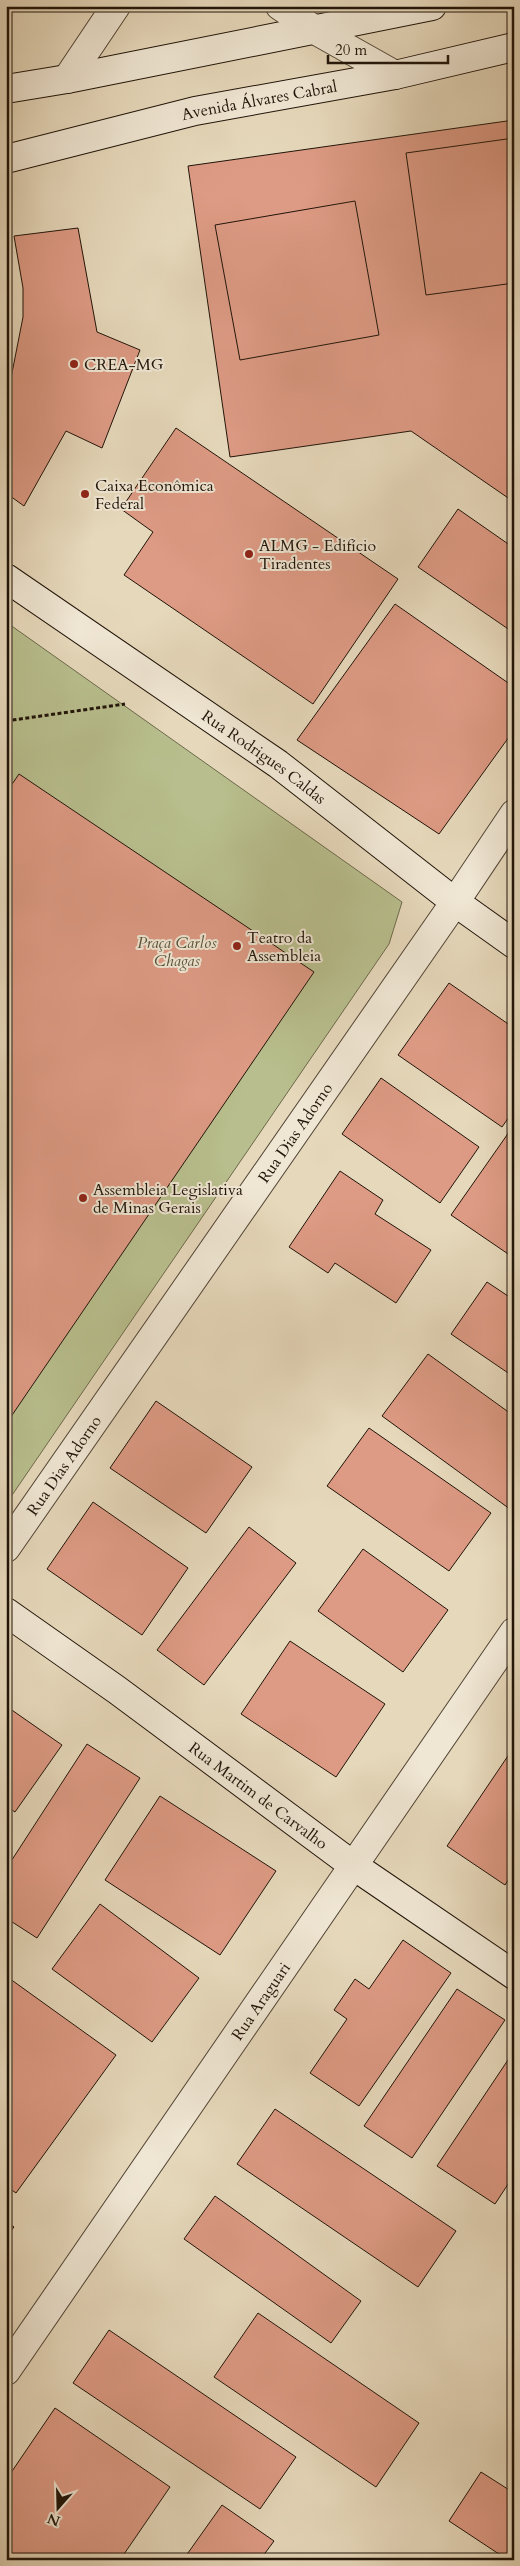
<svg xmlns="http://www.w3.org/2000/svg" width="520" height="2566" viewBox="0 0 520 2566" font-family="Cardo,serif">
  <rect width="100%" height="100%" fill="#e6d8bb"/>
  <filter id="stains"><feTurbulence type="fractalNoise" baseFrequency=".004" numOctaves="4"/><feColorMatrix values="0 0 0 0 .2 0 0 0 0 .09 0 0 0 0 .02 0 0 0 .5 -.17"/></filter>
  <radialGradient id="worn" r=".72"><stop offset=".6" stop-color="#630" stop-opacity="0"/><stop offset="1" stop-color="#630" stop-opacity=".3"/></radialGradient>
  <!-- green -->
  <path fill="#b8be8d" stroke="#6c694b" d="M 6,622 L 402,902 L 389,944 L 6,1504 Z"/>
  <!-- building -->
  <path fill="#dd9a84" stroke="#201409" d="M 514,120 L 514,502 L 411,431 L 230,457 L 188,166 Z
    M 514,138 L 514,283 L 426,295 L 406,153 Z
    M 355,201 L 379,335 L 240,360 L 215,225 Z
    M 78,228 L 97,332 L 140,350 L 102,448 L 66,431 L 24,506 L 6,493 L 6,392 L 11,378 L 23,317 L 23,288 L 14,236 Z
    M 176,428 L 398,579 L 313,704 L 124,575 L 153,532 L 121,509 Z
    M 458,509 L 514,548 L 514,633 L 418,567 Z
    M 395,604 L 514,687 L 514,730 L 439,834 L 297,740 Z
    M 19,774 L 314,972 L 6,1424 L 6,793 Z
    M 449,983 L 514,1028 L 514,1110 L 502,1127 L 398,1055 Z
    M 381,1078 L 479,1147 L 440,1203 L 342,1134 Z
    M 514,1125 L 514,1258 L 451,1215 Z
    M 340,1171 L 383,1200 L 375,1214 L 431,1250 L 396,1303 L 335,1263 L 328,1273 L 289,1247 Z
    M 487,1282 L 514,1300 L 514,1377 L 451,1334 Z
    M 428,1354 L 514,1416 L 514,1512 L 382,1416 Z
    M 156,1401 L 252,1467 L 206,1533 L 110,1468 Z
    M 369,1428 L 491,1513 L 449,1571 L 327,1486 Z
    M 93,1502 L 188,1568 L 142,1635 L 47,1569 Z
    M 249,1527 L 296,1563 L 204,1685 L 157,1650 Z
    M 363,1549 L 448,1610 L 403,1672 L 318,1611 Z
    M 290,1641 L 385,1704 L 336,1777 L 241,1714 Z
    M 6,1706 L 62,1745 L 15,1812 L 6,1806 Z
    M 87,1744 L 140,1778 L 37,1938 L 6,1918 L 6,1869 Z
    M 514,1747 L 514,1871 L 505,1885 L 447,1846 Z
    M 160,1796 L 276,1871 L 220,1955 L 105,1880 Z
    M 100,1904 L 199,1978 L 152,2042 L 52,1969 Z
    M 403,1940 L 451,1973 L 359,2106 L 310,2073 L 347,2019 L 334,2010 L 355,1979 L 369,1989 Z
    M 6,1976 L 116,2055 L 16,2193 L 6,2186 Z
    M 457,1989 L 505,2020 L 412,2158 L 364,2126 Z
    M 514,2051 L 514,2175 L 495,2204 L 437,2166 Z
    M 275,2109 L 456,2231 L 418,2287 L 237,2164 Z
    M 215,2196 L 361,2301 L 331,2343 L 184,2239 Z
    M 6,2221 L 14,2227 L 6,2237 Z
    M 258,2313 L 419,2423 L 376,2487 L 214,2377 Z
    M 109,2330 L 296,2457 L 260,2509 L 73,2383 Z
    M 55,2408 L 170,2487 L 120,2560 L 6,2560 L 6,2480 Z
    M 481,2472 L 514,2493 L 514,2560 L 508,2560 L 449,2521 Z
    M 222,2505 L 274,2541 L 260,2560 L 183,2560 Z"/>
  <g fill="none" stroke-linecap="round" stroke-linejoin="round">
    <!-- street casing -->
    <g stroke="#524536" stroke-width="30">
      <g id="street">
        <path d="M 280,6 L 315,30 L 395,75"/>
        <path d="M 67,79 L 116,6"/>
        <path id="s1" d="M 6,1548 L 455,902 L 514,814"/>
        <path id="s2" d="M 6,2371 L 514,1632"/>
      </g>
    </g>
    <!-- secondary casing -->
    <g stroke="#201409" stroke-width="30">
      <g id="secondary">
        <path d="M 6,89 L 67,79 L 432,6"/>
        <path id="s3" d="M 6,159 L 195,111 L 395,75 L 514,47"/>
        <path id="s4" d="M 6,578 L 278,764 L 455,902 L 514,944"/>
        <path id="s5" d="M 6,1612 L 117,1690 L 354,1866 L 514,1975"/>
      </g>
    </g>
    <!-- path -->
    <path stroke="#201409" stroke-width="3" stroke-dasharray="4 2.5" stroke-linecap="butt" d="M 6,721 L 125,704"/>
    <!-- street -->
    <use href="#street" stroke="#efe6d3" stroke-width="28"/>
    <!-- secondary -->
    <use href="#secondary" stroke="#efe6d3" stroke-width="28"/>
  </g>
  <!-- markers -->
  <g fill="#8f2418" stroke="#efe6d3" stroke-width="2">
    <circle cx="74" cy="364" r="5"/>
    <circle cx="85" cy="494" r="5"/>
    <circle cx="249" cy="554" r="5"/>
    <circle cx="237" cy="946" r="5"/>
    <circle cx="83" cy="1198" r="5"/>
  </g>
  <g text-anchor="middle" stroke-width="4" stroke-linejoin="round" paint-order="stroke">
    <!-- street labels -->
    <g font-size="16" fill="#201409" stroke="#efe6d3">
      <text dy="6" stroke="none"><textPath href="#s3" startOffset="260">Avenida Álvares Cabral</textPath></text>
      <text dy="6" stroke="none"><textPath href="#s4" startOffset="314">Rua Rodrigues Caldas</textPath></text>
      <text dy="6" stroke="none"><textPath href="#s1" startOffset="506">Rua Dias Adorno</textPath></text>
      <text dy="6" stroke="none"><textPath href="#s1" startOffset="101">Rua Dias Adorno</textPath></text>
      <text dy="6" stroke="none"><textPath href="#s5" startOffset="312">Rua Martim de Carvalho</textPath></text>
      <text dy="6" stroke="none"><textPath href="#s2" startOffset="449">Rua Araguari</textPath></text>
    </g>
    <!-- poi labels -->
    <g font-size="16" fill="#201409" stroke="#efe6d3" text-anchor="start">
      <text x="84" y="370">CREA-MG</text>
      <text x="95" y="491">Caixa Econômica<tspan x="95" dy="18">Federal</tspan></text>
      <text x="259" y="551">ALMG - Edifício<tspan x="259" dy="18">Tiradentes</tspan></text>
      <text x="247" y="943">Teatro da<tspan x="247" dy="18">Assembleia</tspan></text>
      <text x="93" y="1195">Assembleia Legislativa<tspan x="93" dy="18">de Minas Gerais</tspan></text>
    </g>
    <!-- park labels -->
    <g font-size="16" font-style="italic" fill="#555037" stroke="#efe6d3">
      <text x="177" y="948">Praça Carlos<tspan x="177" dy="18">Chagas</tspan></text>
    </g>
  </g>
  <!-- margin -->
  <rect width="520" height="2566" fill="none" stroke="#e6d8bb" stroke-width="25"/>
  <rect x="8" y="8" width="505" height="2551" fill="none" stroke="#201409" stroke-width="2.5"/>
  <rect x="12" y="12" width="495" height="2541" fill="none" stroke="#201409"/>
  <!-- north arrow -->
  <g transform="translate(58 2508) rotate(200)" stroke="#efe6d3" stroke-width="4" paint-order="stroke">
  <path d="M0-4L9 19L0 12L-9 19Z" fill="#201409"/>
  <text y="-8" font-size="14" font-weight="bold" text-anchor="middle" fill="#201409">N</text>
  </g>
  <!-- scale -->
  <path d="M328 55v8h120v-8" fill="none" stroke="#201409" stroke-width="2.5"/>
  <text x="335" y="55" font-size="15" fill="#201409" stroke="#efe6d3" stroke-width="4" paint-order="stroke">20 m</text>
  <rect width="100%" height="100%" filter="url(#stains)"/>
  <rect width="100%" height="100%" fill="url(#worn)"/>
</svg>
